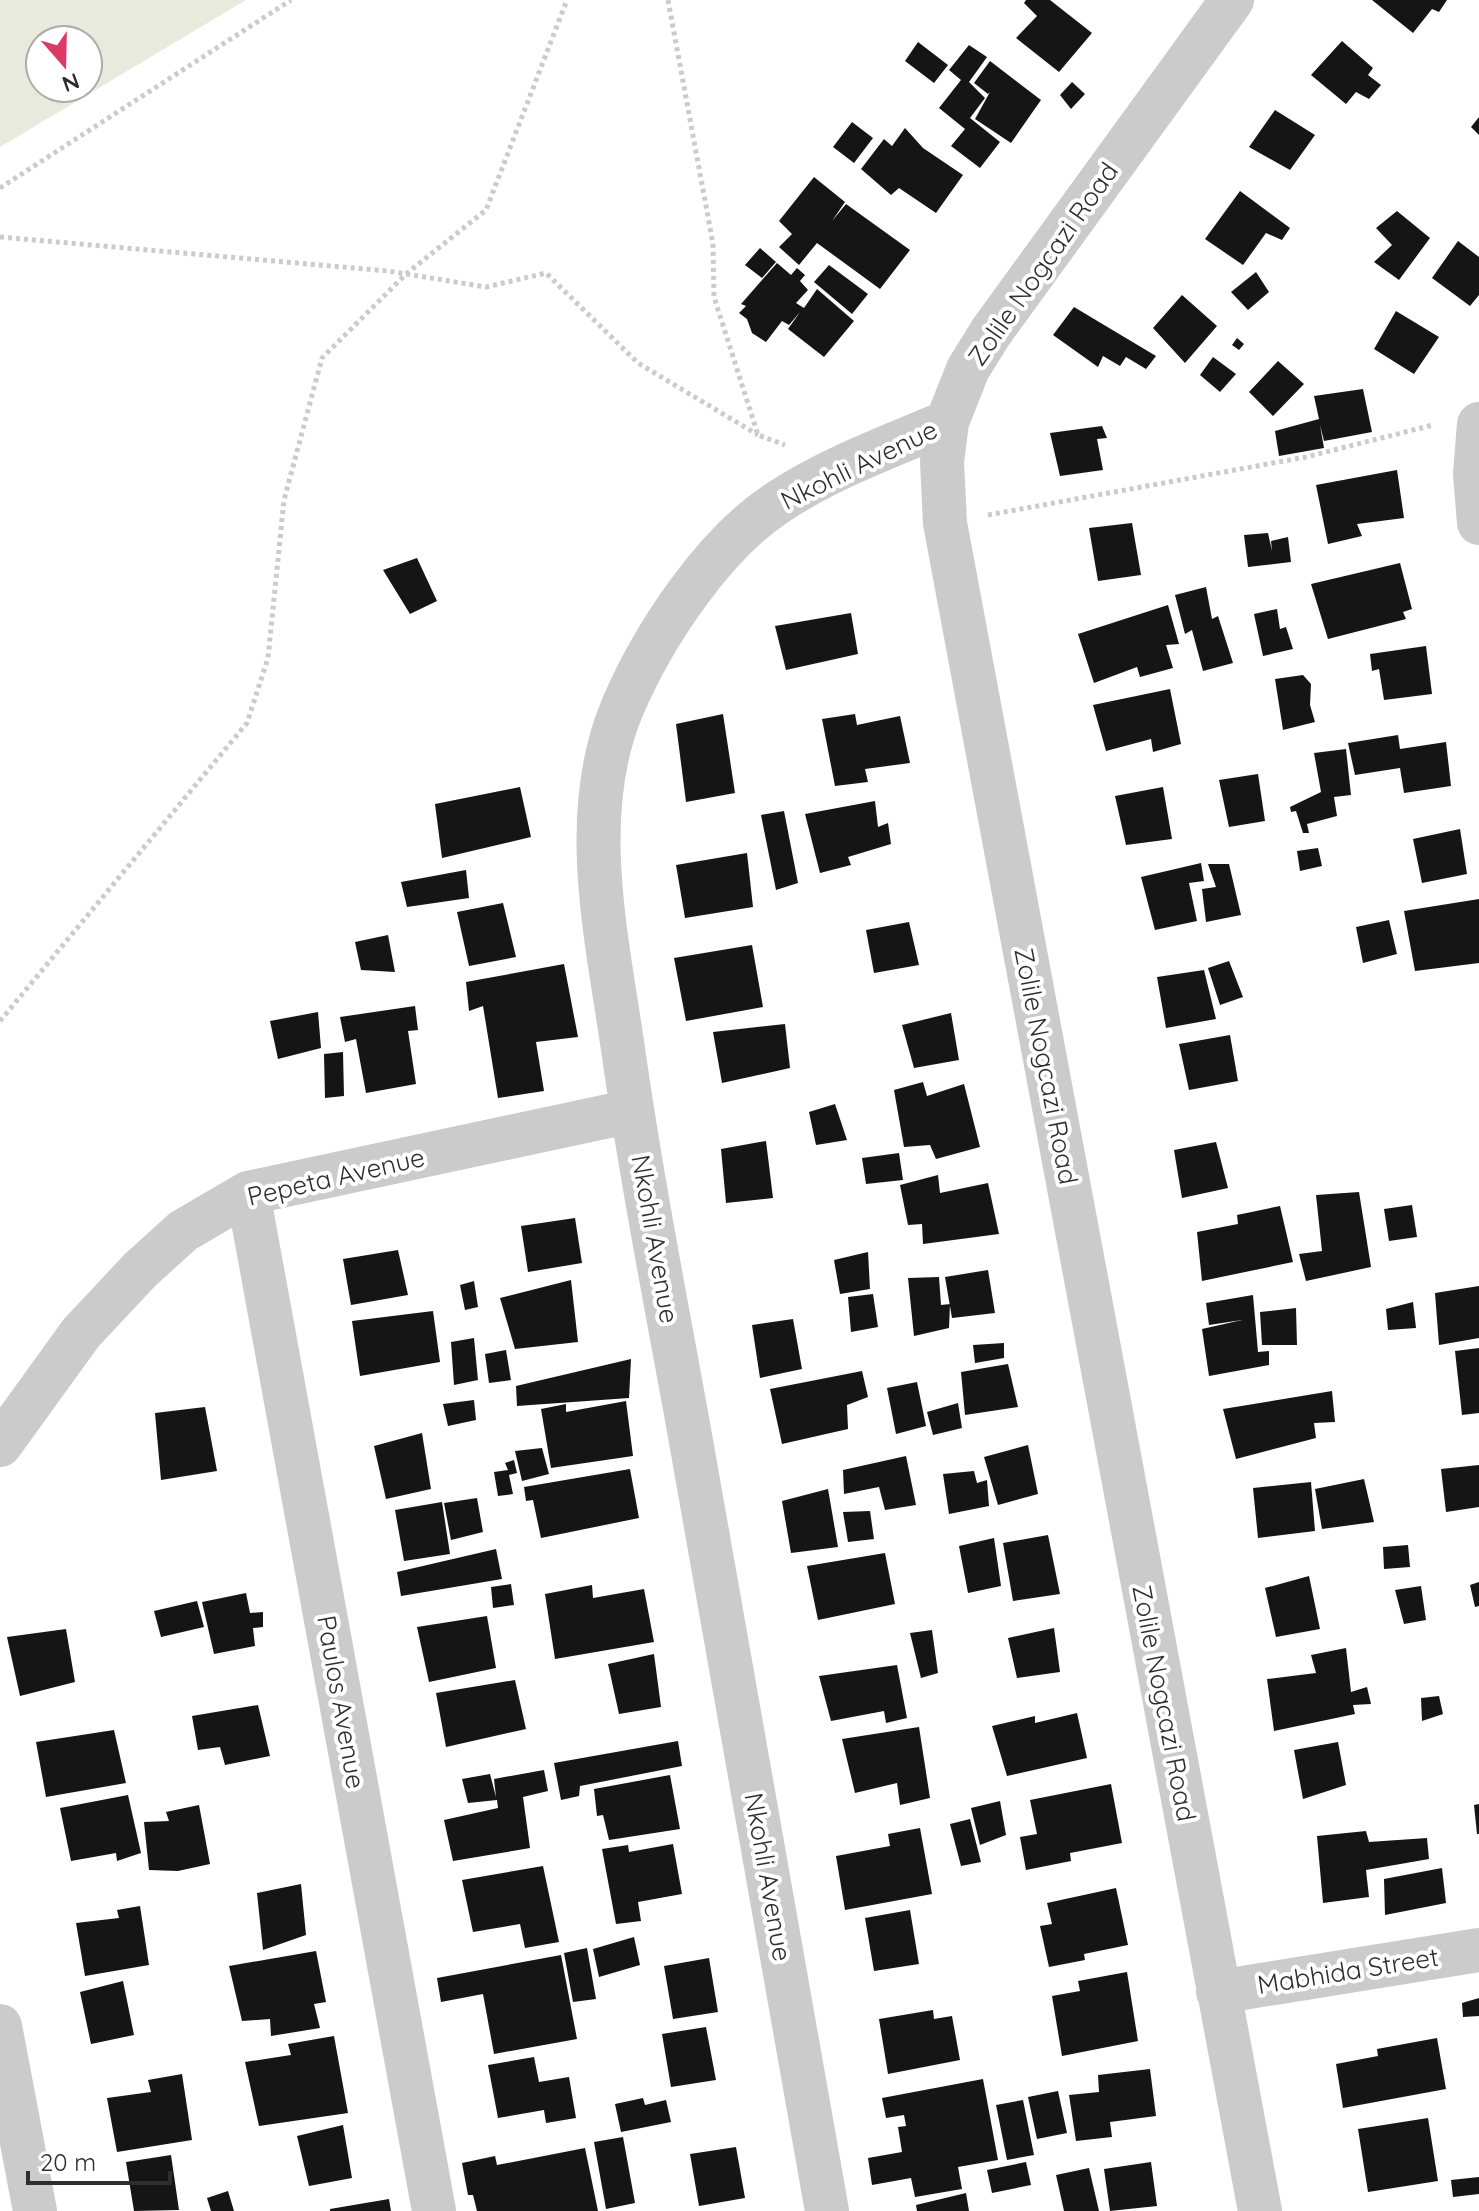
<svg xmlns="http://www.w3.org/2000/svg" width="1479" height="2211" viewBox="0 0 1479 2211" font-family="Quicksand,sans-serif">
  <rect width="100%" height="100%" fill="#fff"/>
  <!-- green -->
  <path fill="#e7eadc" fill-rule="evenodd" d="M 0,0 L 246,0 L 0,147 ZM 40,40 L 88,40 L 88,88 L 40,88 Z"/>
  <!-- building -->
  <path fill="#151515" d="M 1026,0 L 1050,0 L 1092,33 L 1059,72 L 1016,38 L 1037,16 L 1024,3 Z
    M 1372,0 L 1447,0 L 1439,12 L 1432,9 L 1413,33 Z
    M 1342,41 L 1373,68 L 1368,75 L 1381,85 L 1369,99 L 1356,92 L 1346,104 L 1311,75 Z
    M 918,42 L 948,65 L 934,83 L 905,61 Z
    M 969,45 L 987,57 L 969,82 L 985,98 L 970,118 L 1000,142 L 980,168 L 951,146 L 965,129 L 939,108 L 961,80 L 949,70 Z
    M 990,61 L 1041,100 L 1011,143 L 975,119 L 990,92 L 988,94 L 974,83 Z
    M 1072,82 L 1085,94 L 1071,109 L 1060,95 Z
    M 1275,110 L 1315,135 L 1290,170 L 1249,147 Z
    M 1479,117 L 1479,135 L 1471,127 Z
    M 852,122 L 873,138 L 854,163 L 833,147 Z
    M 905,128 L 923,148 L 963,175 L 936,213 L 899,188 L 891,195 L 861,169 L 884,139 L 892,146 Z
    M 814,177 L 845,202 L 832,221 L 846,204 L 910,250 L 880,289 L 817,243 L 799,265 L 779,247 L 792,234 L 779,221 Z
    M 1240,191 L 1290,228 L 1282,240 L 1266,233 L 1243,265 L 1205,239 Z
    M 1397,211 L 1430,238 L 1399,280 L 1374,262 L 1392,245 L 1376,228 Z
    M 1458,241 L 1479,257 L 1479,295 L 1470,306 L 1432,278 Z
    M 760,248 L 776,262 L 762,278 L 745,265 Z
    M 777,263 L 791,275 L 797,268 L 805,275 L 800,281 L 808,290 L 796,303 L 804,308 L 817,289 L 854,321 L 824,357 L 788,329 L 800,312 L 789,325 L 782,321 L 766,342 L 752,333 L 747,319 L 739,313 L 746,306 L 741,304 Z
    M 829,265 L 868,294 L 852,314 L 814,282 Z
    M 1256,272 L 1269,292 L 1248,310 L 1231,292 Z
    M 1182,295 L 1217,326 L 1185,363 L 1153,328 Z
    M 1074,307 L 1156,356 L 1146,369 L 1126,357 L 1120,366 L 1103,356 L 1098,367 L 1053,335 Z
    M 1396,311 L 1439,337 L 1414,374 L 1374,349 Z
    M 1237,338 L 1244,344 L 1239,350 L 1232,345 Z
    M 1213,357 L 1236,374 L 1220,392 L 1200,375 Z
    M 1278,361 L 1304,384 L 1273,416 L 1249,392 Z
    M 1363,389 L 1372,432 L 1324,441 L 1320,425 L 1324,448 L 1279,456 L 1275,431 L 1319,419 L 1314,396 Z
    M 1102,426 L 1107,438 L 1097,439 L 1103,470 L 1060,476 L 1050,433 Z
    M 1397,470 L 1404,518 L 1357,524 L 1362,536 L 1328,544 L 1316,485 Z
    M 1132,523 L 1141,575 L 1098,581 L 1089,528 Z
    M 1268,533 L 1272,551 L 1271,541 L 1288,537 L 1291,562 L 1248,567 L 1244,535 Z
    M 417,558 L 437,601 L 410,614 L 383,570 Z
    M 1400,563 L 1412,609 L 1403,612 L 1406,619 L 1328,639 L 1311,584 Z
    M 1206,587 L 1212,619 L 1218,616 L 1233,663 L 1203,671 L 1192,630 L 1185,634 L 1175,595 Z
    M 1168,605 L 1179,644 L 1166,645 L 1173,668 L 1140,677 L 1137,667 L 1094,683 L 1078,634 Z
    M 1277,609 L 1280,629 L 1286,627 L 1293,649 L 1263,656 L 1254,614 Z
    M 851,613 L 858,654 L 786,670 L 775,626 Z
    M 1426,646 L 1432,694 L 1384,700 L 1379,669 L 1372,671 L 1370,654 Z
    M 1303,675 L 1311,684 L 1310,705 L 1315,722 L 1283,730 L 1275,679 Z
    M 1170,689 L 1181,744 L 1153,752 L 1151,739 L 1106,751 L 1093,705 Z
    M 723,714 L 735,793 L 686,802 L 676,724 Z
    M 855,714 L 857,725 L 900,716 L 910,763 L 865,769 L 868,782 L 835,786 L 822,719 Z
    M 1398,735 L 1400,749 L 1446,742 L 1451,786 L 1404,793 L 1400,768 L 1355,775 L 1348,743 Z
    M 1346,749 L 1351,795 L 1334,797 L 1337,816 L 1307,824 L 1309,833 L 1303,833 L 1296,811 L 1291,812 L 1290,807 L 1321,792 L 1314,753 Z
    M 1258,774 L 1265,821 L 1229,827 L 1219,780 Z
    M 520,787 L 531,837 L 442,858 L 435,804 Z
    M 1163,787 L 1172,839 L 1126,845 L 1115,796 Z
    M 875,801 L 878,827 L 888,823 L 891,844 L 848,857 L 851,865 L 820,873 L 805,814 Z
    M 784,811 L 798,883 L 776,890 L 761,815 Z
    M 1460,829 L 1467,874 L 1422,883 L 1413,839 Z
    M 1318,848 L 1322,866 L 1300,871 L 1297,851 Z
    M 747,853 L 753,907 L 685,918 L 676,865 Z
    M 1201,863 L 1204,881 L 1189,883 L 1197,921 L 1155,930 L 1141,877 Z
    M 1208,864 L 1229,864 L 1241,915 L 1206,922 L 1202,889 L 1216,887 Z
    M 466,870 L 469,898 L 407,907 L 401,882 Z
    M 1479,899 L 1479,963 L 1415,971 L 1404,911 Z
    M 503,903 L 516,957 L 469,966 L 457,912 Z
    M 1389,920 L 1397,954 L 1363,963 L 1356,927 Z
    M 909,922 L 919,965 L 874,973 L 866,930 Z
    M 388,935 L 395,972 L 361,970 L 355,942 Z
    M 752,945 L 763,1007 L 686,1021 L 674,958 Z
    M 1229,961 L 1243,997 L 1220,1005 L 1208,968 Z
    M 564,964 L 578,1037 L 536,1042 L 544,1091 L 498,1098 L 483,1006 L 469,1011 L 466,982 Z
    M 1204,970 L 1216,1019 L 1166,1028 L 1157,977 Z
    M 415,1006 L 418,1030 L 408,1031 L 416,1084 L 366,1093 L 356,1039 L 345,1042 L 340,1017 Z
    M 318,1012 L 321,1048 L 278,1059 L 270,1021 Z
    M 951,1013 L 959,1060 L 914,1068 L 902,1025 Z
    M 785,1024 L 790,1068 L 722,1083 L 713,1032 Z
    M 1230,1035 L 1238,1081 L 1189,1090 L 1179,1044 Z
    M 343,1052 L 344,1096 L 325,1098 L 324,1054 Z
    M 923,1082 L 927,1096 L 964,1084 L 980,1147 L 936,1159 L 930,1145 L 904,1147 L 894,1090 Z
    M 835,1104 L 847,1140 L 816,1145 L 809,1112 Z
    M 766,1141 L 773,1198 L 726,1203 L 721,1149 Z
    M 1216,1142 L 1228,1188 L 1182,1198 L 1174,1150 Z
    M 899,1153 L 903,1180 L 866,1184 L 862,1158 Z
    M 938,1175 L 940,1193 L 988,1183 L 999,1234 L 923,1244 L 922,1224 L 908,1225 L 900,1185 Z
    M 1359,1192 L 1371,1267 L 1306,1281 L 1299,1254 L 1322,1251 L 1316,1195 Z
    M 1412,1205 L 1417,1237 L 1389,1241 L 1384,1209 Z
    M 1280,1206 L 1293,1262 L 1202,1281 L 1197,1232 L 1238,1224 L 1237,1215 Z
    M 575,1218 L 582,1263 L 528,1272 L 521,1226 Z
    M 398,1250 L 408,1295 L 351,1305 L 343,1259 Z
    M 868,1252 L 870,1289 L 840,1294 L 834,1260 Z
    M 988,1270 L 995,1313 L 952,1318 L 945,1277 Z
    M 939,1277 L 941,1305 L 950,1304 L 949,1328 L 914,1336 L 908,1278 Z
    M 571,1280 L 578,1342 L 515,1349 L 500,1298 Z
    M 474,1281 L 478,1307 L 465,1310 L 460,1285 Z
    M 1479,1286 L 1479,1338 L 1439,1345 L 1435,1293 Z
    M 873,1294 L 878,1327 L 851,1332 L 848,1297 Z
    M 1253,1295 L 1258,1352 L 1269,1351 L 1269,1365 L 1209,1376 L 1202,1329 L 1242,1320 L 1209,1325 L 1206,1303 Z
    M 1413,1302 L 1416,1328 L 1388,1330 L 1386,1309 Z
    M 1296,1308 L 1297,1345 L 1262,1345 L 1260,1312 Z
    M 433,1311 L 440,1362 L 360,1376 L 352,1321 Z
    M 793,1319 L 802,1369 L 760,1378 L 752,1325 Z
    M 474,1338 L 478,1380 L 454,1385 L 451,1342 Z
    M 1004,1343 L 1004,1358 L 975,1363 L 973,1345 Z
    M 1479,1348 L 1479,1413 L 1462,1415 L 1455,1351 Z
    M 506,1350 L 511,1380 L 489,1383 L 485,1354 Z
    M 631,1359 L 629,1398 L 517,1406 L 516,1386 Z
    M 1008,1364 L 1018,1407 L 965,1415 L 961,1372 Z
    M 862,1371 L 868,1397 L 847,1405 L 848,1429 L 782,1444 L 770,1389 Z
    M 917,1382 L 926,1426 L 896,1434 L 887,1388 Z
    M 1332,1391 L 1335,1422 L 1314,1423 L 1316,1438 L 1236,1459 L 1223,1409 Z
    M 474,1400 L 476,1420 L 448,1426 L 443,1404 Z
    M 626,1401 L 633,1456 L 551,1468 L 541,1409 L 566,1404 L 566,1412 Z
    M 958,1403 L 962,1428 L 933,1435 L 927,1412 Z
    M 205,1407 L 217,1471 L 161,1480 L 155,1413 Z
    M 422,1433 L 431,1489 L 386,1499 L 374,1446 Z
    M 1028,1445 L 1038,1494 L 998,1505 L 984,1457 Z
    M 542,1448 L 549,1474 L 522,1481 L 515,1451 Z
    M 906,1456 L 916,1505 L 885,1510 L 879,1487 L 844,1494 L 843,1470 Z
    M 514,1460 L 517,1473 L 509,1475 L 513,1494 L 498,1496 L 494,1472 L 508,1470 L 505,1463 Z
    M 1479,1465 L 1479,1507 L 1446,1512 L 1441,1469 Z
    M 630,1469 L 639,1518 L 541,1538 L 533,1500 L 526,1501 L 524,1487 Z
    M 974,1471 L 977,1483 L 987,1480 L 989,1506 L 949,1514 L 943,1474 Z
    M 1364,1479 L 1374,1522 L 1322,1529 L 1315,1489 Z
    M 1311,1482 L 1315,1531 L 1258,1538 L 1253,1488 Z
    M 828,1489 L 838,1547 L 791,1553 L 782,1501 Z
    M 477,1498 L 483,1532 L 451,1540 L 444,1503 Z
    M 442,1502 L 450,1554 L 404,1561 L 395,1510 Z
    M 870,1511 L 874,1539 L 848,1542 L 843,1512 Z
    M 1048,1535 L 1060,1594 L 1013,1601 L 1003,1543 Z
    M 994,1538 L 1001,1586 L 968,1593 L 959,1546 Z
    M 1408,1545 L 1410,1567 L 1384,1569 L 1383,1547 Z
    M 496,1549 L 502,1579 L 401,1596 L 397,1572 Z
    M 885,1553 L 895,1604 L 818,1620 L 807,1566 Z
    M 1309,1576 L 1320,1629 L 1276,1637 L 1265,1588 Z
    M 1479,1582 L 1479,1606 L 1475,1607 L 1470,1585 Z
    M 511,1584 L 514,1605 L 493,1608 L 491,1587 Z
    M 592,1585 L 593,1598 L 644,1589 L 654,1642 L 555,1659 L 545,1594 Z
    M 1421,1586 L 1426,1620 L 1404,1624 L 1395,1590 Z
    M 246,1593 L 250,1613 L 263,1612 L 263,1627 L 253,1628 L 255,1646 L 214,1654 L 202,1602 Z
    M 197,1601 L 204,1627 L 161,1637 L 154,1611 Z
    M 487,1616 L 496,1668 L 429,1682 L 417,1627 Z
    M 1054,1628 L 1060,1672 L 1017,1678 L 1008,1638 Z
    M 66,1629 L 75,1682 L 20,1696 L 7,1637 Z
    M 932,1630 L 938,1673 L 921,1678 L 910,1633 Z
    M 1346,1648 L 1351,1692 L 1367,1687 L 1371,1704 L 1353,1705 L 1355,1714 L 1274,1731 L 1267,1679 L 1316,1673 L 1311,1655 Z
    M 654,1654 L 661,1707 L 619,1714 L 608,1664 Z
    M 897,1665 L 907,1718 L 886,1723 L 884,1711 L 831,1721 L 819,1676 Z
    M 515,1680 L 526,1729 L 446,1747 L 436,1693 Z
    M 1439,1696 L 1443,1714 L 1422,1721 L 1421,1698 Z
    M 258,1705 L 270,1756 L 225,1765 L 220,1747 L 198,1750 L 192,1716 Z
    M 1077,1713 L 1087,1758 L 1007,1776 L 992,1726 L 1035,1716 L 1035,1723 Z
    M 919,1727 L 930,1798 L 900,1805 L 897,1783 L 855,1793 L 842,1739 Z
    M 114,1730 L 126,1783 L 46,1797 L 36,1742 Z
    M 678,1741 L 682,1766 L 580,1786 L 579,1796 L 561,1800 L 554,1763 Z
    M 1338,1742 L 1346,1785 L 1303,1799 L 1294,1750 Z
    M 544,1770 L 548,1791 L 523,1797 L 530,1848 L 453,1861 L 444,1820 L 498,1808 L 497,1800 L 468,1803 L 462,1779 L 490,1774 L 496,1797 L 494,1779 Z
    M 670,1775 L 680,1829 L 609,1840 L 603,1815 L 597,1816 L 594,1789 Z
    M 1111,1784 L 1122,1843 L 1070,1853 L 1071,1861 L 1026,1870 L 1020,1837 L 1037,1834 L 1030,1800 Z
    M 128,1795 L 141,1853 L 117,1861 L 116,1853 L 71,1861 L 60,1808 Z
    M 1000,1801 L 1006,1835 L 980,1845 L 971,1808 Z
    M 1479,1804 L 1479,1834 L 1477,1834 L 1474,1805 Z
    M 199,1805 L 210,1864 L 178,1871 L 149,1870 L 144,1822 L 169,1821 L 166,1812 Z
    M 970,1819 L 981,1862 L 961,1866 L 950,1824 Z
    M 920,1828 L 932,1894 L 845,1910 L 836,1856 L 890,1846 L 888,1834 Z
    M 1366,1831 L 1369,1842 L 1427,1838 L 1429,1859 L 1366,1870 L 1369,1897 L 1323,1903 L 1317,1836 Z
    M 673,1844 L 682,1894 L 638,1902 L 641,1921 L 616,1924 L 602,1849 L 628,1845 L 629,1852 Z
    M 543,1866 L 559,1942 L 525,1948 L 520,1924 L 473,1932 L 462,1880 Z
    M 1442,1868 L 1446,1903 L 1385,1915 L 1384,1879 Z
    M 301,1884 L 306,1935 L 263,1950 L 257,1893 Z
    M 1116,1888 L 1128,1945 L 1084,1954 L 1085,1960 L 1049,1967 L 1040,1926 L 1052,1924 L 1047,1903 Z
    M 140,1906 L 149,1965 L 85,1976 L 76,1923 L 119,1918 L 117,1910 Z
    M 910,1910 L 919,1964 L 874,1971 L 865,1918 Z
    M 634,1937 L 640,1965 L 599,1977 L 593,1949 Z
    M 587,1948 L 596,1999 L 573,2002 L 564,1953 Z
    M 316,1951 L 326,2002 L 314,2004 L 320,2028 L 271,2036 L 270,2019 L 242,2021 L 229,1966 Z
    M 561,1955 L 577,2039 L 494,2054 L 483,1994 L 441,2002 L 437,1978 Z
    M 709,1958 L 718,2012 L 673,2019 L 664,1966 Z
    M 1127,1972 L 1138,2041 L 1062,2056 L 1052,1996 L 1080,1991 L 1078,1981 Z
    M 123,1981 L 134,2035 L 91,2044 L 80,1992 Z
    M 1479,1998 L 1479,2016 L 1463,2017 L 1462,2003 Z
    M 933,2010 L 934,2019 L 952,2016 L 960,2060 L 888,2074 L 879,2019 Z
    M 706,2027 L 716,2080 L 671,2087 L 662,2034 Z
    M 334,2036 L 348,2113 L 259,2126 L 245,2062 L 291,2055 L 288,2044 Z
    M 1437,2038 L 1446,2089 L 1343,2108 L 1336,2064 L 1378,2056 L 1377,2049 Z
    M 534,2057 L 539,2082 L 569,2077 L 576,2118 L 546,2123 L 544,2110 L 498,2118 L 488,2065 Z
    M 1150,2069 L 1156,2116 L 1110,2122 L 1112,2137 L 1076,2141 L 1069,2095 L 1099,2092 L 1098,2075 Z
    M 182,2074 L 192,2140 L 117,2152 L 107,2098 L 151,2092 L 148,2080 Z
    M 983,2079 L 998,2160 L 958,2167 L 962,2189 L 915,2197 L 911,2178 L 872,2185 L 868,2158 L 902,2152 L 898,2127 L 906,2126 L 904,2115 L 886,2118 L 882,2098 Z
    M 1058,2091 L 1067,2133 L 1037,2139 L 1028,2097 Z
    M 643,2098 L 645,2105 L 666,2100 L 671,2122 L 621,2132 L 615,2104 Z
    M 1023,2100 L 1034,2155 L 1007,2160 L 996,2105 Z
    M 1428,2118 L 1438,2181 L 1368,2192 L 1358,2129 Z
    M 343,2125 L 352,2178 L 309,2186 L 297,2136 Z
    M 623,2137 L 635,2203 L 606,2209 L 594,2142 Z
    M 736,2147 L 745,2198 L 699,2206 L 690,2154 Z
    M 585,2148 L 598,2211 L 477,2211 L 473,2195 L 468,2195 L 462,2163 L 495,2156 L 497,2165 Z
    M 171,2155 L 179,2210 L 134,2211 L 126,2162 Z
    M 1026,2162 L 1031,2185 L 992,2193 L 987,2170 Z
    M 1151,2162 L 1157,2206 L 1110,2211 L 1104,2169 Z
    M 1089,2168 L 1099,2211 L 1064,2211 L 1056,2175 Z
    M 1479,2177 L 1479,2194 L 1453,2197 L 1451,2180 Z
    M 228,2191 L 234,2211 L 211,2211 L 207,2198 Z
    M 966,2193 L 969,2211 L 917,2211 L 916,2205 Z
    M 389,2199 L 391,2211 L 330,2211 L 330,2209 Z"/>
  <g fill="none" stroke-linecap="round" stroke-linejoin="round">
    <!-- path -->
    <path stroke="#cbcbcb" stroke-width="5" stroke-dasharray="4 4" stroke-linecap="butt" d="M 668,0 L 713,244 L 714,297 L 758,435 L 785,445
      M 0,188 L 291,0
      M 0,237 L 388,271 L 486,287 L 546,273 L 638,363 L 758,435
      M 988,515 L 1306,457 L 1433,425
      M 0,1021 L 247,723 L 268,658 L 284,500 L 322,358 L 406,274 L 486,210 L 567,0"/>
    <!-- street -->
    <path stroke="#cbcbcb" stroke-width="44" d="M 1232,0 L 991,332 L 968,369 L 947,422 L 942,462 L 945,523 L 1260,2211
      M 1479,424 L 1475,474 L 1479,523
      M 248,1193 L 434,2211
      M 0,1445 L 81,1333 L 140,1270 L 183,1231 L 248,1193 L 632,1111
      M 1218,1992 L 1479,1950
      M 0,2026 L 35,2211
      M 827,2211 C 781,1951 735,1690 689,1430 C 666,1303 641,1176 623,1049 C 607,938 577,813 623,706 C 653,636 713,545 777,503 C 829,468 891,446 947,422"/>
  </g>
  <g text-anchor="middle" stroke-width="8" stroke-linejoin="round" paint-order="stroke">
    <!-- street labels -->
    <g font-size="26" fill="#2e2e2e" stroke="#fff">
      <text transform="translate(1043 264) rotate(-55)" y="9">Zolile Nogcazi Road</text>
      <text transform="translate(859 465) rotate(-26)" y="9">Nkohli Avenue</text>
      <text transform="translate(1046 1066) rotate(79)" y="9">Zolile Nogcazi Road</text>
      <text transform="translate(336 1177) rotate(-13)" y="9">Pepeta Avenue</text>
      <text transform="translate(655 1239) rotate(80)" y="9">Nkohli Avenue</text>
      <text transform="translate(341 1702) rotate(80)" y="9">Paulos Avenue</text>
      <text transform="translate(1164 1703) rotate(79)" y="9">Zolile Nogcazi Road</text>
      <text transform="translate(768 1877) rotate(80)" y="9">Nkohli Avenue</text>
      <text transform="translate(1348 1971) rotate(-9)" y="9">Mabhida Street</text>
    </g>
  </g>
  <!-- north arrow -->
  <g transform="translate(64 64) rotate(160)"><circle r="38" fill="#ffffff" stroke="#ababab" stroke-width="2"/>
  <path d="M0-6L14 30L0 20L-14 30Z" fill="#da3b66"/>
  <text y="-12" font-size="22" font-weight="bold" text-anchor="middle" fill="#2e2e2e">N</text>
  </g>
  <!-- scale -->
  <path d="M28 2171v12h142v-12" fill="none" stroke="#2e2e2e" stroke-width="4"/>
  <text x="40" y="2171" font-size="24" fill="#2e2e2e" stroke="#ffffff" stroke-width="6" paint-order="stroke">20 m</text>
</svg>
